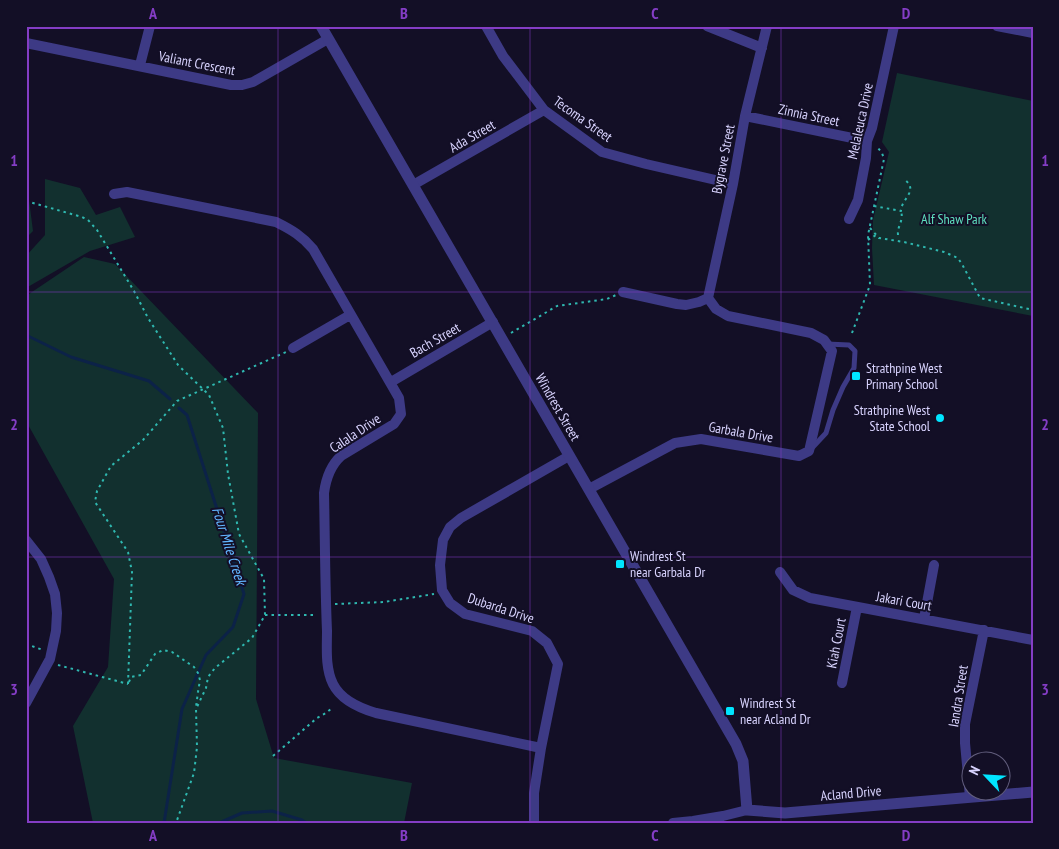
<svg xmlns="http://www.w3.org/2000/svg" width="1059" height="849" viewBox="0 0 1059 849" font-family="'PT Sans Narrow',sans-serif">
  <rect width="100%" height="100%" fill="#130f26"/>
  <!-- green -->
  <path fill="#12302f" d="M 897,73 L 1033,101 L 1033,316 L 874,285 L 872,248 L 873,220 L 889,152 L 882,142 Z
    M 45,179 L 80,188 L 96,215 L 120,207 L 135,237 L 90,251 L 26,288 L 26,256 L 45,235 Z
    M 26,190 L 28,192 L 33,231 L 26,238 Z
    M 84,257 L 115,264 L 258,413 L 256,699 L 274,758 L 412,783 L 404,823 L 93,823 L 73,726 L 108,667 L 114,579 L 26,421 L 26,296 Z"/>
  <g fill="none" stroke-linecap="round" stroke-linejoin="round">
    <!-- stream -->
    <path stroke="#0c2248" stroke-width="3" d="M 26,335 L 71,357 L 149,381 L 170,399
      M 164,823 L 182,709 L 206,655 L 233,627 L 244,594 L 187,415 L 179,408
      M 219,823 L 242,813 L 272,811 L 302,820 L 306,823"/>
    <!-- path -->
    <path stroke="#2fb8b0" stroke-width="2" stroke-dasharray="2.5 4" stroke-linecap="butt" d="M 26,201 L 82,217 L 88,220 L 97,230 L 134,291 L 148,318 L 178,365 L 209,395 L 223,428 L 228,474 L 239,534 L 264,579 L 265,615 L 252,638 L 215,668 L 208,677 L 206,688 L 196,709 L 197,747 L 194,773 L 176,823
      M 874,206 L 901,211 C 901,199 919,191 905,180
      M 870,228 L 879,238 L 904,242 L 944,252 L 958,258 L 963,266 L 980,298 L 1033,310
      M 898,235 C 897,226 904,221 901,211
      M 868,240 L 876,235
      M 511,333 L 557,306 L 607,299 L 616,295
      M 852,333 L 870,285 L 868,235 L 884,159 L 882,153 L 878,148
      M 335,604 L 384,602 L 434,594
      M 265,615 L 317,615
      M 26,644 L 43,650
      M 58,665 L 128,684
      M 129,682 L 131,677 L 141,675 L 155,654 L 163,650 L 172,652 L 194,667 L 198,673 L 200,680 L 198,692 L 196,707
      M 128,684 L 132,572 L 128,552 L 95,502 L 97,491 L 111,466 L 143,440 L 177,401 L 286,352
      M 273,756 L 317,718 L 326,713 L 332,708"/>
    <!-- service -->
    <path stroke="#3d3a85" stroke-width="5" d="M 812,448 L 826,433 L 833,410 L 843,387 L 854,368 L 855,351 L 849,345 L 827,344"/>
    <!-- minor -->
    <path stroke="#3d3a85" stroke-width="10" d="M 486,26 L 503,56 L 544,110 L 602,152 L 646,164 L 733,184
      M 707,26 L 762,48
      M 997,26 L 1033,33
      M 26,43 L 231,85 L 242,85 L 253,82 L 328,39
      M 140,65 L 150,26
      M 745,116 L 867,141
      M 413,185 L 544,110
      M 114,194 L 127,192 L 276,222 C 292,230 302,236 313,249 L 399,398 L 401,414 L 394,424 L 341,456 C 330,466 326,478 324,493 C 325,539 325,585 327,631 C 327,647 325,668 333,684 C 341,700 359,708 376,713 L 541,748
      M 849,219 L 858,200 L 866,158 L 867,141 L 872,128 L 894,26
      M 623,292 L 677,304 L 686,305 L 699,302 L 708,298
      M 708,298 L 733,184 L 745,116 L 767,26
      M 293,348 L 350,315
      M 391,382 L 493,322
      M 589,489 L 675,443 L 701,439 L 799,456 L 809,451 L 832,351 L 824,340 L 811,333 L 728,316 L 716,309 L 708,298
      M 26,540 L 41,559 L 49,577 L 55,594 L 57,613 L 56,631 L 50,659 L 26,703
      M 780,572 L 793,590 L 810,598 L 1033,640
      M 924,619 L 934,565
      M 842,683 L 857,607
      M 970,797 L 965,743 L 965,724 L 984,630
      M 534,823 L 534,793 L 541,748 L 558,664 L 547,643 L 532,631 L 465,614 L 450,603 L 442,590 L 440,565 L 443,540 L 450,527 L 461,518 L 569,456
      M 673,823 L 693,821 L 723,816 L 747,810"/>
    <!-- tertiary -->
    <path stroke="#3d3a85" stroke-width="11" d="M 321,26 L 736,744 L 743,761 L 747,810 L 785,813 L 1033,792"/>
  </g>
  <!-- grid -->
  <path fill="none" stroke="#843dc5" stroke-width="1" stroke-opacity="0.55" d="M 278,26 L 278,823M 530,26 L 530,823M 781,26 L 781,823M 26,292 L 1033,292M 26,557 L 1033,557"/>
  <!-- markers -->
  <g fill="#00e5ff" stroke="#130f26" stroke-width="2">
    <rect x="851" y="371" width="10" height="10" rx="2.5"/>
    <circle cx="940" cy="418" r="5"/>
    <rect x="615" y="559" width="10" height="10" rx="2.5"/>
    <rect x="725" y="706" width="10" height="10" rx="2.5"/>
  </g>
  <g text-anchor="middle" stroke-width="4" stroke-linejoin="round" paint-order="stroke">
    <!-- street labels -->
    <g font-size="14" fill="#d9d4ff" stroke="#130f26">
      <text transform="translate(197 63) rotate(11)" y="5">Valiant Crescent</text>
      <text transform="translate(809 115) rotate(12)" y="5">Zinnia Street</text>
      <text transform="translate(583 119) rotate(35)" y="5">Tecoma Street</text>
      <text transform="translate(860 121) rotate(-78)" y="5">Melaleuca Drive</text>
      <text transform="translate(472 136) rotate(-30)" y="5">Ada Street</text>
      <text transform="translate(723 159) rotate(-79)" y="5">Bygrave Street</text>
      <text transform="translate(435 340) rotate(-30)" y="5">Bach Street</text>
      <text transform="translate(558 407) rotate(60)" y="5">Windrest Street</text>
      <text transform="translate(741 432) rotate(10)" y="5">Garbala Drive</text>
      <text transform="translate(355 433) rotate(-34)" y="5">Calala Drive</text>
      <text transform="translate(904 601) rotate(10)" y="5">Jakari Court</text>
      <text transform="translate(501 608) rotate(18)" y="5">Dubarda Drive</text>
      <text transform="translate(836 643) rotate(-79)" y="5">Kiah Court</text>
      <text transform="translate(958 696) rotate(-81)" y="5">Iandra Street</text>
      <text transform="translate(851 793) rotate(-5)" y="5">Acland Drive</text>
    </g>
    <!-- park labels -->
    <g font-size="14" fill="#5fe0c0" stroke="#130f26">
      <text x="954" y="224">Alf Shaw Park</text>
    </g>
    <!-- poi labels -->
    <g font-size="14" fill="#d9d4ff" stroke="#130f26" text-anchor="start">
      <text x="866" y="373">Strathpine West<tspan x="866" dy="16">Primary School</tspan></text>
      <text x="930" y="415" text-anchor="end">Strathpine West<tspan x="930" dy="16">State School</tspan></text>
      <text x="630" y="561">Windrest St<tspan x="630" dy="16">near Garbala Dr</tspan></text>
      <text x="740" y="708">Windrest St<tspan x="740" dy="16">near Acland Dr</tspan></text>
    </g>
    <!-- water labels -->
    <g font-size="15" font-style="italic" fill="#62b6ff" stroke="#130f26">
      <text transform="translate(229 546) rotate(72)" y="5">Four Mile Creek</text>
    </g>
  </g>
  <!-- border -->
  <rect width="1059" height="849" fill="none" stroke="#130f26" stroke-width="55"/>
  <!-- north arrow -->
  <g transform="translate(986 776) rotate(295)"><circle r="24" fill="#130f26" stroke="#625e7d"/>
  <path d="M0-4L9 19L0 12L-9 19Z" fill="#00e5ff"/>
  <text y="-8" font-size="14" font-weight="bold" text-anchor="middle" fill="#d9d4ff">N</text>
  </g>
  <rect x="28" y="28" width="1004" height="794" fill="none" stroke="#843dc5" stroke-width="2"/>
  <g font-size="16" text-anchor="middle" font-weight="bold" fill="#843dc5">
    <text x="153" y="19">A</text>
    <text x="404" y="19">B</text>
    <text x="655" y="19">C</text>
    <text x="906" y="19">D</text>
    <text x="14" y="166">1</text>
    <text x="1045" y="166">1</text>
    <text x="14" y="430">2</text>
    <text x="1045" y="430">2</text>
    <text x="14" y="695">3</text>
    <text x="1045" y="695">3</text>
    <text x="153" y="841">A</text>
    <text x="404" y="841">B</text>
    <text x="655" y="841">C</text>
    <text x="906" y="841">D</text>
  </g>
</svg>
